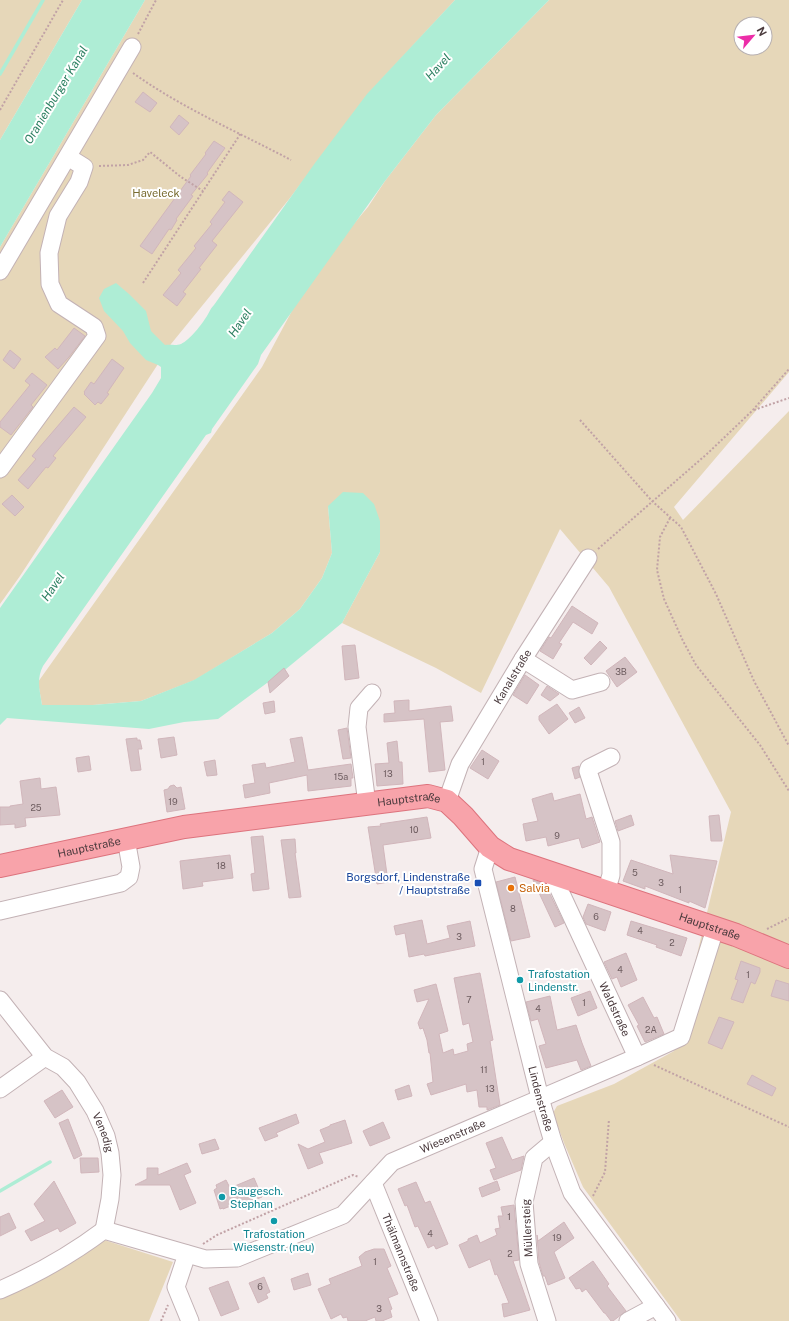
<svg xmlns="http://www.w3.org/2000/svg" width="789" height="1321" viewBox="0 0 789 1321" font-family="'Public Sans',sans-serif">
  <rect width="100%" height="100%" fill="#f5eded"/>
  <!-- green -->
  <path fill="#e6d7b9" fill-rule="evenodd" d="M 0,0 L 82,0 L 0,140 Z
    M 145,0 L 455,0 L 368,94 L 290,198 L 171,344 L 20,576 L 0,604 L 0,247 Z
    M 549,0 L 789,0 L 789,372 L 674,507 L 683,520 L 789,411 L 789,1321 L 681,1321 L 583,1187 L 564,1143 L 553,1113 L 557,1106 L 614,1084 L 674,1051 L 731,812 L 609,587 L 560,529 L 481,693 L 436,668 L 342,623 L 380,552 L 328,506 L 332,553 L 322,578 L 300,609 L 272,633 L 195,680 L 141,701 L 93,705 L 42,705 L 38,682 L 262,367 L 294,307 L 352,226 L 368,207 L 385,181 L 436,115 ZM 741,24 L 765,24 L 765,48 L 741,48 Z
    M 104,1240 L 173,1262 L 149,1321 L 0,1321 L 0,1297 Z"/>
  <!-- water -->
  <path fill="#aeedd5" d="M 82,0 L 145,0 L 0,247 L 0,140 Z
    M 455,0 L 549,0 L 436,115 L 385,181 L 261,355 L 258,364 L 212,429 L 211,433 L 206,435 L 43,666 C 36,680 40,691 42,705 L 93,705 L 141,701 L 194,680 L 272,633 L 300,609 L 322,578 L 332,553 L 328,506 L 343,492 L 363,493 L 374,504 L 380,521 L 380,552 L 342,623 L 286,669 L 218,719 L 184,722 L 149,729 L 7,718 L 0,725 L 0,608 L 152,393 L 161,378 L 161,367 L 158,365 L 146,360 L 130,343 L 123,331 L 104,311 L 99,298 L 104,289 L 116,283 L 129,294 L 146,311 L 151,331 L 165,345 C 171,344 175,346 181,344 C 190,340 202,324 207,316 C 210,311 210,309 214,305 L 315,163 L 367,94 Z"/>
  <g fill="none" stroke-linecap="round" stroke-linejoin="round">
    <!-- stream -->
    <path stroke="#aeedd5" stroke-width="3.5" d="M 0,74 L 43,0
      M 0,1191 L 50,1162"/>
  </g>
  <!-- building -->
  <path fill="#d6c3c6" stroke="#d1b6bb" d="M 143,92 L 157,103 L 150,112 L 135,102 Z
    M 179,115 L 189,123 L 179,135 L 170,127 Z
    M 214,141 L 225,148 L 207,173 L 208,174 L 191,195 L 193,196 L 176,219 L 177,220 L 171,230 L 169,229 L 152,254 L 140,246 L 191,176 L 190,175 L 206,154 L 205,153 Z
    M 229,191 L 243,202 L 212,241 L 217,245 L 199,268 L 201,269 L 183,292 L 186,294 L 177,306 L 163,295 L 181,273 L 178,270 L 196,248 L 194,246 L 212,224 L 210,222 L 225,202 L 222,200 Z
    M 74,328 L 85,336 L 69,357 L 58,369 L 45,357 L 55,348 L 57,350 Z
    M 10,350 L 21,359 L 14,369 L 3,360 Z
    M 112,359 L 124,368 L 107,393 L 109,394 L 101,404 L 98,402 L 95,405 L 84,394 L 85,393 L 84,392 L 91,382 L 94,384 Z
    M 32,373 L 47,385 L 31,405 L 33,407 L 11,435 L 0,427 L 0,422 L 30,385 L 25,381 Z
    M 74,407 L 86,417 L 53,456 L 56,458 L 48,468 L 46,467 L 28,489 L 18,480 L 36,459 L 32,456 Z
    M 12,495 L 24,507 L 15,516 L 2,504 Z
    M 572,606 L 598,623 L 592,634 L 573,622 L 559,643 L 562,644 L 553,659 L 540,651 L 549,637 L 551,638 Z
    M 600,641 L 607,648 L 591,665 L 584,658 Z
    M 355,645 L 359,678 L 345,680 L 342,646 Z
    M 625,657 L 637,672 L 617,687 L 606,671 Z
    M 284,668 L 289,676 L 270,693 L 268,682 Z
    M 525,675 L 539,685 L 527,704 L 513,695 Z
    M 547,686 L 559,694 L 550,701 L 541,695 Z
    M 409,700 L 409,711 L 451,706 L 453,721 L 440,722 L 445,770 L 429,772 L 424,719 L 384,722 L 384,714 L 395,713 L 394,701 Z
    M 274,701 L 275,712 L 265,714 L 263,703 Z
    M 557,704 L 568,719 L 549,734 L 539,720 L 539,716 Z
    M 579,707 L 585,718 L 575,723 L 569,713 Z
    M 347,728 L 351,758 L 343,759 L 338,730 Z
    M 174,737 L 177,755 L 161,758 L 158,739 Z
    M 302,737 L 308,770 L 351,764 L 353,778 L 351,778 L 351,786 L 308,791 L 307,775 L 269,783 L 270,793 L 245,798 L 243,785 L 255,783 L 252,765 L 265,763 L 266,768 L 295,762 L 290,739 Z
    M 137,738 L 137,740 L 140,740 L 142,749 L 138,749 L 141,770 L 131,771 L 126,739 Z
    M 397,741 L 399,762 L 402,762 L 403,784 L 377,786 L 375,764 L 389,763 L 387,743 Z
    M 482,750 L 499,761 L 488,779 L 470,768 Z
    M 89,756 L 91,770 L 78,772 L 76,758 Z
    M 215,760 L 217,775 L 207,776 L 204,762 Z
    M 579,766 L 580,777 L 575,779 L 572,768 Z
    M 40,778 L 41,789 L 56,787 L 60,815 L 25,818 L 26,826 L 15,828 L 15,824 L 0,825 L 0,807 L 10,807 L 10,806 L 23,804 L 20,781 Z
    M 174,785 L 177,788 L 181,787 L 185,809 L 167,812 L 164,790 L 168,789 L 170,786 Z
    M 552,793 L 554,801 L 580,794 L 586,819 L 592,817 L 600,842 L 582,848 L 579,838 L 548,846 L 546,837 L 526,841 L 523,824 L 538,821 L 532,799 Z
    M 631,815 L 634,825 L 618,831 L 615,821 Z
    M 719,815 L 722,841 L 711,841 L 709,816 Z
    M 427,817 L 431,838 L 383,845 L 388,882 L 377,884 L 368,827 L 381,826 L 380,824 Z
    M 263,836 L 269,889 L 253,891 L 251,874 L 255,873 L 251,837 Z
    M 295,839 L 296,853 L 295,853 L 301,897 L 289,898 L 281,840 Z
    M 230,855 L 233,878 L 202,882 L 203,886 L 183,889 L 180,861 Z
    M 670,855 L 717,861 L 705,908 L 689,901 L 689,903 L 645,886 L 645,889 L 623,881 L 631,860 L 673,874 Z
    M 515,877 L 530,937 L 511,941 L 496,882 Z
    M 533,880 L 545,884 L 564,923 L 555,927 Z
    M 588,904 L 611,912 L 605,931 L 586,924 L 583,917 Z
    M 422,920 L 427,944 L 450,938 L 447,926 L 470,921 L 475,946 L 425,956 L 424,954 L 409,957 L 405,933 L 396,935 L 394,926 Z
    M 631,921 L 687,938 L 681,956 L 656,947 L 657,945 L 627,935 Z
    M 626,953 L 637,980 L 621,987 L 617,977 L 612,979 L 604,962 Z
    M 741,961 L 760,968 L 760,972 L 755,984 L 751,982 L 743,1003 L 731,999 L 738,980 L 735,979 Z
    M 480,973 L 493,1040 L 490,1041 L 500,1105 L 487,1110 L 487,1107 L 479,1107 L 477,1090 L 467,1092 L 466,1084 L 431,1095 L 427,1084 L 433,1082 L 430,1053 L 429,1053 L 427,1040 L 423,1028 L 420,1029 L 418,1023 L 429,999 L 417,1002 L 414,990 L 436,984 L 448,1031 L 439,1034 L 443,1053 L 453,1049 L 454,1055 L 468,1051 L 467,1044 L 473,1042 L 469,1023 L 463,1025 L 454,978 Z
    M 776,980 L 789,984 L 789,1001 L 771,996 Z
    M 590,991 L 597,1008 L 578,1016 L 571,998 Z
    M 550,996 L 557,1030 L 576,1025 L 582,1043 L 591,1066 L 581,1070 L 577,1060 L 546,1068 L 539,1046 L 546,1044 L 538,1019 L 531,1021 L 526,1002 Z
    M 643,997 L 654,1018 L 657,1017 L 664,1034 L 645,1042 L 637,1026 L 639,1025 L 628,1005 Z
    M 719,1017 L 734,1022 L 722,1049 L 708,1043 Z
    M 752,1075 L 776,1088 L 772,1096 L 747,1084 Z
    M 409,1085 L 412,1096 L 398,1100 L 395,1090 Z
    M 62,1090 L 73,1107 L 55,1118 L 44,1101 Z
    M 296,1114 L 299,1123 L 276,1133 L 278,1136 L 265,1141 L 259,1128 Z
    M 68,1119 L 82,1155 L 74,1159 L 59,1123 Z
    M 345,1120 L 352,1143 L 319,1153 L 323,1163 L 308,1169 L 298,1144 L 308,1149 L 325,1142 L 320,1130 L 330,1126 L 330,1125 Z
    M 383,1122 L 390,1138 L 370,1146 L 363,1131 Z
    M 502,1137 L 512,1160 L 524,1156 L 521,1170 L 494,1180 L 490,1170 L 496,1168 L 486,1143 Z
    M 215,1139 L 219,1149 L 202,1154 L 199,1144 Z
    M 80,1158 L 98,1158 L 99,1172 L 81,1173 Z
    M 187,1163 L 191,1172 L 184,1175 L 196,1203 L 180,1210 L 170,1185 L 135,1185 L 147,1179 L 147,1168 L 158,1168 L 158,1175 Z
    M 254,1178 L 262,1197 L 244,1204 L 243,1201 L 223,1209 L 223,1208 L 220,1209 L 214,1190 L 217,1188 L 216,1185 L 226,1180 L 230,1188 Z
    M 54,1181 L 76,1223 L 60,1232 L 58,1228 L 31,1241 L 25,1231 L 45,1221 L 34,1204 Z
    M 497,1181 L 500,1190 L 482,1197 L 479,1188 Z
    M 416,1182 L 425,1203 L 430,1201 L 448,1244 L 436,1249 L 434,1245 L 428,1248 L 418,1226 L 415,1227 L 407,1205 L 405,1206 L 398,1189 Z
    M 514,1205 L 519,1260 L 513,1261 L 530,1310 L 504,1317 L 502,1304 L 509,1303 L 497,1274 L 495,1275 L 490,1259 L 469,1268 L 459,1245 L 468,1241 L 468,1239 L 477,1235 L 480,1243 L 497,1235 L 495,1229 L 500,1228 L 498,1216 L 503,1216 L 501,1207 Z
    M 9,1213 L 16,1228 L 0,1236 L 0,1217 Z
    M 564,1222 L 574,1238 L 554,1252 L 565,1278 L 548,1285 L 545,1276 L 543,1276 L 539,1262 L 537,1235 L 538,1241 Z
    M 374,1249 L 384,1249 L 391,1266 L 387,1268 L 398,1294 L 388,1298 L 392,1309 L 390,1310 L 392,1317 L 382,1321 L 376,1321 L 375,1317 L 365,1321 L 348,1321 L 347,1317 L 343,1318 L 341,1314 L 331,1319 L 318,1289 L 331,1284 L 329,1279 L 362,1266 L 359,1257 L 365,1252 Z
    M 593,1261 L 609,1284 L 607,1286 L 626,1311 L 613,1321 L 611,1321 L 605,1313 L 604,1313 L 586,1289 L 582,1292 L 580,1288 L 576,1289 L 569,1278 Z
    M 308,1273 L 311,1285 L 294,1290 L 291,1279 Z
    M 264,1277 L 270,1292 L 266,1294 L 268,1298 L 258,1303 L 249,1283 Z
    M 228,1281 L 239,1309 L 221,1316 L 209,1288 Z"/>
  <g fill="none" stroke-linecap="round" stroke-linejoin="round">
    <!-- minor casing -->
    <g stroke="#c3b2b5" stroke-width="19">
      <g id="minor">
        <path d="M 0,271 L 132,47"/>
        <path d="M 0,469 L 97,336 L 94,327 L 59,304 L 50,284 L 49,253 L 58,216 L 79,182 L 84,167 L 68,157"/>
        <path d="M 523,659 L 572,690 L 601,682"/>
        <path id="s1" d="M 447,801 L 460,764 L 523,659 L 588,558"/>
        <path d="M 367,804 L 357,727 L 359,708 L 372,693"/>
        <path id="s2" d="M 490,847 L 483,869 L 540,1098 L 553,1142 L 572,1193 L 667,1321"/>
        <path id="s3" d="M 552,874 L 637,1057"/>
        <path d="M 606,892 L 611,875 L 611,842 L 588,771 L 589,768 L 611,757"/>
        <path d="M 0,911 L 121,883 L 129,877 L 131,867 L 126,839"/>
        <path id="s4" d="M 0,1000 L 45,1057 L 63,1067 L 77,1082 L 95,1111 L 106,1136 L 110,1153 L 112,1175 L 110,1199 L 104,1230"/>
        <path d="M 0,1089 L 45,1057"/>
        <path id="s5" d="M 373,1183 L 429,1321"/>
        <path d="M 187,1254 L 176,1287 L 190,1321"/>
        <path id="s6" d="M 0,1290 C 37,1274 72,1254 104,1230 L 205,1259 L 237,1258 L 343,1215 L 392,1162 L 637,1057 L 681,1037 L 715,929"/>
        <path d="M 547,1321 L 529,1264 L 524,1202 L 534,1158 L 553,1142"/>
        <path d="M 628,1321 L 656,1306"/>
      </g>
    </g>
    <!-- major casing -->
    <g stroke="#dd737d" stroke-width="24">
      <g id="major">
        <path id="s7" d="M 0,866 L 184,827 L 428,796 L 447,801 L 463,816 L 490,847 L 509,859 L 736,935 L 789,957"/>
      </g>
    </g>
    <!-- path -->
    <path stroke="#c1a2a6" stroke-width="2" stroke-dasharray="2 2" stroke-linecap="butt" d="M 138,34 L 156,0
      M 133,73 C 182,108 238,132 291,160
      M 0,110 L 63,0
      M 99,166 L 128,165 L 143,160 L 150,152 L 181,177 L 203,191
      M 143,283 L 241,133
      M 754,410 L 789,398
      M 580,420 L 652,501 L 681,527 L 716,594 L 754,681 L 789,746
      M 670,518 L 660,537 L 657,570 L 664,599 L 683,641 L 696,665 L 760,745 L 789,791
      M 598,549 L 708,453 L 752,411 L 789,369
      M 767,929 L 789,918
      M 654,1065 L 789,1127
      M 593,1196 L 605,1172 L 609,1119
      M 203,1244 L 217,1235 L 353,1175 L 359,1177
      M 161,1321 L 168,1305"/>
    <!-- minor -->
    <use href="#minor" stroke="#fff" stroke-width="17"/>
    <!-- major -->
    <use href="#major" stroke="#f8a3aa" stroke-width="22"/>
  </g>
  <!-- markers -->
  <rect fill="#1a4fb4" stroke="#fff" stroke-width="1.5" x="474" y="879" width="8" height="8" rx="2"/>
  <circle fill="#e8710a" stroke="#fff" stroke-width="1.5" cx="511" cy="888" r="4"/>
  <g fill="#0f9aa8" stroke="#fff" stroke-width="1.5">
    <circle cx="520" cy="980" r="4"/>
    <circle cx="222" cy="1197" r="4"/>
    <circle cx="274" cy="1221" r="4"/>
  </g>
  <g text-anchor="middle" stroke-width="4" stroke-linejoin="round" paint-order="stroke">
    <!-- number labels -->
    <g font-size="9" fill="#6d5c5f">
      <text x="621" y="675">3B</text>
      <text x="483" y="765">1</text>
      <text x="388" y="777">13</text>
      <text x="341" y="780">15a</text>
      <text x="173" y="805">19</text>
      <text x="36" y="811">25</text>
      <text x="414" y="833">10</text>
      <text x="557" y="839">9</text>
      <text x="221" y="869">18</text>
      <text x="635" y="876">5</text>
      <text x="661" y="886">3</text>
      <text x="680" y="893">1</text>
      <text x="513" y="912">8</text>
      <text x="596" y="920">6</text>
      <text x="640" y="934">4</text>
      <text x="459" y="940">3</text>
      <text x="672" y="946">2</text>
      <text x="620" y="973">4</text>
      <text x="748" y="978">1</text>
      <text x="469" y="1003">7</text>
      <text x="584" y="1006">1</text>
      <text x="538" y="1012">4</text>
      <text x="651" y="1033">2A</text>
      <text x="484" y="1073">11</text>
      <text x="490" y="1092">13</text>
      <text x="509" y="1220">1</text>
      <text x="430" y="1237">4</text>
      <text x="557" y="1241">19</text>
      <text x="510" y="1257">2</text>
      <text x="375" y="1265">1</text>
      <text x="260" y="1290">6</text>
      <text x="379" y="1312">3</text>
    </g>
    <!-- park labels -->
    <g font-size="11" fill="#796c30" stroke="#fff">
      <text x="156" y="197">Haveleck</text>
    </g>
    <!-- street labels -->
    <g font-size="11" fill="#4a3a3d" stroke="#fff">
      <text dy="4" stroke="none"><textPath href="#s1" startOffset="141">Kanalstraße</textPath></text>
      <text dy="4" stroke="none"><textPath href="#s7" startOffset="415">Hauptstraße</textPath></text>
      <text dy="4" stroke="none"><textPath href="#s7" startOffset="91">Hauptstraße</textPath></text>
      <text dy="4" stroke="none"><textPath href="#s7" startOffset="751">Hauptstraße</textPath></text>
      <text dy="4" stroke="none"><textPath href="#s3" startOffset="149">Waldstraße</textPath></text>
      <text dy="4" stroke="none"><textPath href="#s2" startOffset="260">Lindenstraße</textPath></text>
      <text dy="4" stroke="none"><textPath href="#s4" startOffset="171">Venedig</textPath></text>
      <text dy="4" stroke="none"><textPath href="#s6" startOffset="510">Wiesenstraße</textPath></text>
      <text transform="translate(527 1228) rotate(-93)" y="4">Müllersteig</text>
      <text dy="4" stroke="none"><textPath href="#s5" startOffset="75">Thälmannstraße</textPath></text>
    </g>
    <!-- transit labels -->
    <g font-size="11" fill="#164399" stroke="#fff" text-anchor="end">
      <text x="470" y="881">Borgsdorf, Lindenstraße<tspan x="470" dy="13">/ Hauptstraße</tspan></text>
    </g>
    <!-- food labels -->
    <g font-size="11" fill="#c56008" stroke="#fff" text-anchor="start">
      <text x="519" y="892">Salvia</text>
    </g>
    <!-- culture labels -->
    <g font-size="11" fill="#0d838f" stroke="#fff" text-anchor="start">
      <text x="528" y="978">Trafostation<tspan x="528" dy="13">Lindenstr.</tspan></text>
      <text x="230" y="1195">Baugesch.<tspan x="230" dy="13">Stephan</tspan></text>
      <text x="274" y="1238" text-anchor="middle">Trafostation<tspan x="274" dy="13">Wiesenstr. (neu)</tspan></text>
    </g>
    <!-- water labels -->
    <g font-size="12" font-style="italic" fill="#2d8062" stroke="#fff">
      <text transform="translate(438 67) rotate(-47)" y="4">Havel</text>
      <text transform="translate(56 95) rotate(-59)" y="4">Oranienburger Kanal</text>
      <text transform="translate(240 323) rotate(-55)" y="4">Havel</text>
      <text transform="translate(53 587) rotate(-55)" y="4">Havel</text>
    </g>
  </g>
  <!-- north arrow -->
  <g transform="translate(753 36) rotate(62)"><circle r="19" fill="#ffffff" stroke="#b7b0b1"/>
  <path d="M0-3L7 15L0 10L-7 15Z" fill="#ec2da8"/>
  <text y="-6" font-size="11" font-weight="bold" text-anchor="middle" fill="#4a3a3d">N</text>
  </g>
</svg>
